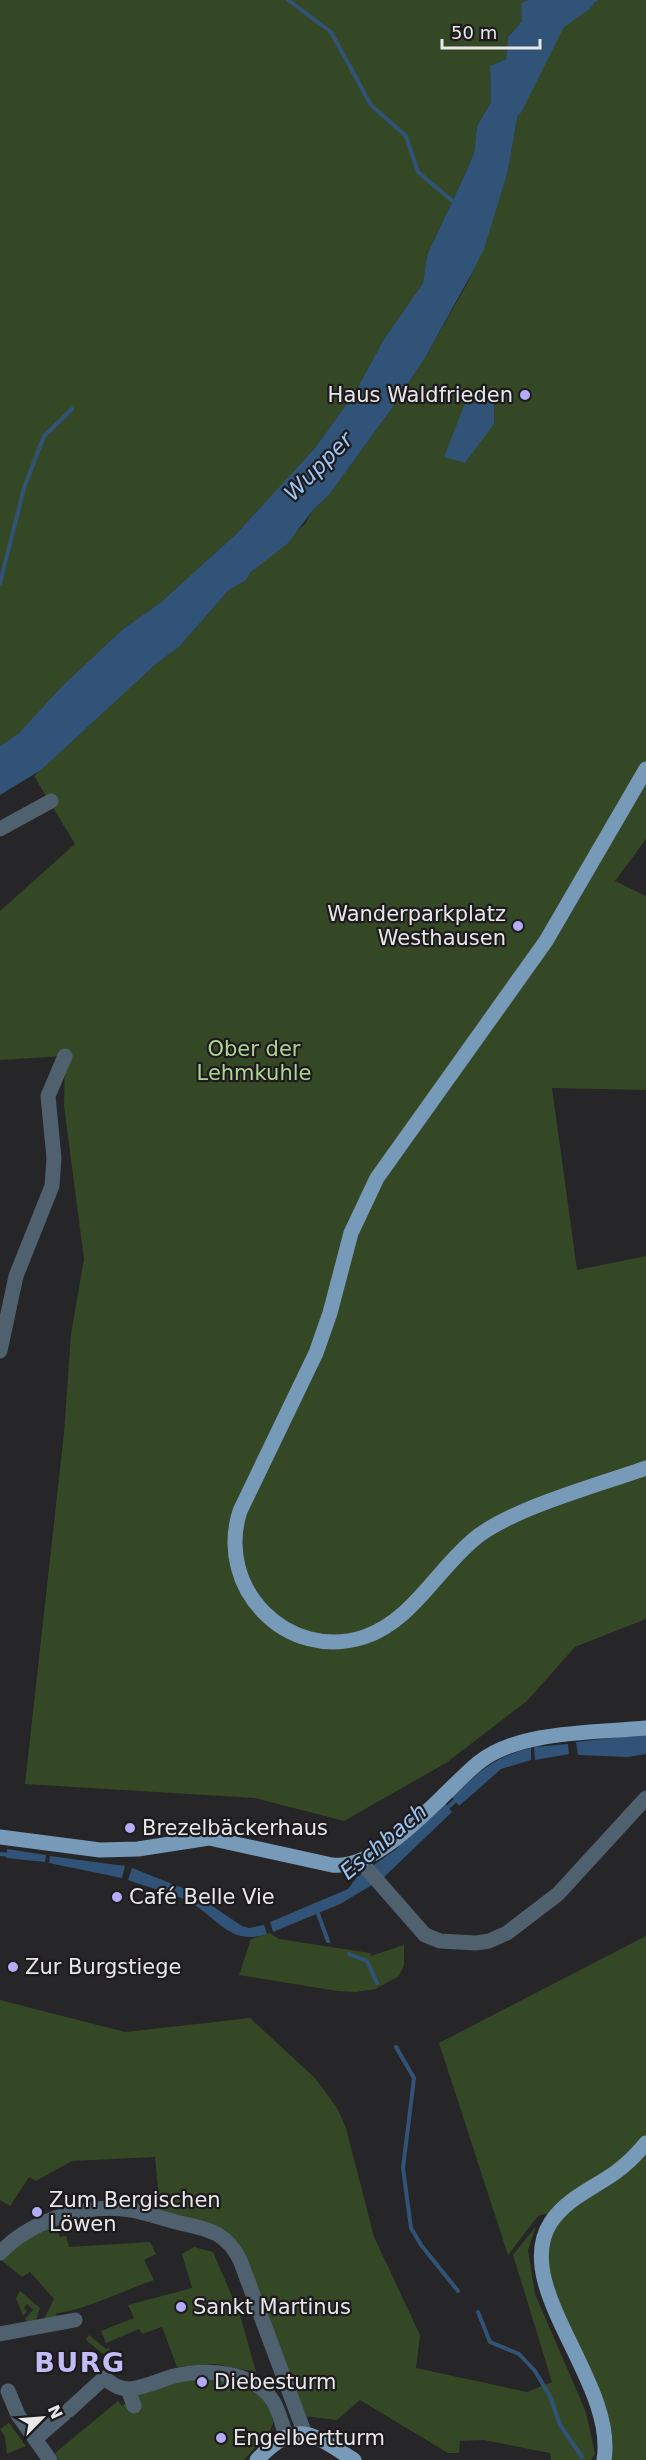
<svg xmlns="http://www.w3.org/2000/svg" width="646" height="2460" viewBox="0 0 646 2460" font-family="'DejaVu Sans',sans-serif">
  <rect width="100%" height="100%" fill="#262527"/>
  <!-- green -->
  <path fill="#354825" d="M 0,0 L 528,0 L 521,3 L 522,21 L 508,37 L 506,59 L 490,66 L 491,102 L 477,126 L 474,153 L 466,172 L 427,255 L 423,283 L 384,339 L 354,394 L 314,449 L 236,534 L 160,603 L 123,629 L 61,687 L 19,733 L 0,746 Z
    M 599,0 L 646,0 L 646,839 L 615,881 L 646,896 L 646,1090 L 552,1088 L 577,1270 L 646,1256 L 646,1619 L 575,1647 L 527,1701 L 446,1763 L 344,1821 L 255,1798 L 25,1784 L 64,1433 L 71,1334 L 84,1259 L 64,1106 L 65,1056 L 0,1060 L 0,911 L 75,844 L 34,776 L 156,664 L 179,647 L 228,591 L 246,580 L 251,572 L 305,524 L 313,510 L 329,495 L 390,411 L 426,356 L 467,284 L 483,249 L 508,171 L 525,73 L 551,32 Z
    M 270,1933 L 279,1939 L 370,1953 L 371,1956 L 404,1945 L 404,1965 L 399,1976 L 375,1989 L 356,1992 L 337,1991 L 239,1975 L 251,1939 Z
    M 646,1936 L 646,2460 L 604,2460 L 606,2442 L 542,2273 L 554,2217 L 545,2214 L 538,2216 L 508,2255 L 439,2043 Z
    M 0,2000 L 125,2032 L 250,2018 L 315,2078 L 337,2108 L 346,2128 L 374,2237 L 420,2335 L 416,2368 L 527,2392 L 552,2382 L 513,2255 L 536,2226 L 528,2250 L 535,2294 L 586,2412 L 595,2454 L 591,2460 L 551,2460 L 550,2453 L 484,2440 L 460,2441 L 459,2453 L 448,2453 L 360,2400 L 337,2420 L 297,2415 L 228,2241 L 131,2210 L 131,2202 L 159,2200 L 155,2157 L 72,2161 L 36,2181 L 29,2177 L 10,2206 L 0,2200 Z
    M 56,2219 L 60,2237 L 66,2236 L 69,2247 L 150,2242 L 156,2254 L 144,2260 L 154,2280 C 128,2289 80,2312 56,2313 L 57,2318 L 43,2321 L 54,2299 L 30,2272 L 22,2277 L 0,2259 Z
    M 194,2247 L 213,2252 L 240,2315 L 256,2372 L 215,2364 L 177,2367 L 162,2327 L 142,2334 L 139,2329 L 106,2343 L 101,2331 L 134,2318 L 128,2305 L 192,2288 L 182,2254 Z
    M 20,2291 L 40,2308 L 35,2323 L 30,2324 L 25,2319 L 33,2310 L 27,2304 L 24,2308 L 27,2311 L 23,2316 L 16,2298 Z
    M 89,2335 L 106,2349 L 109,2348 L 112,2355 L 107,2357 L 86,2340 Z
    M 215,2376 L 257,2391 L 272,2413 L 273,2423 L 270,2431 L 244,2460 L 59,2460 L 55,2453 L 118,2401 L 122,2406 C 153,2380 177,2382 215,2376 Z
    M 9,2423 L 26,2446 L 7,2454 L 5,2437 L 0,2429 Z"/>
  <!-- water -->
  <path fill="#315377" d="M 528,0 L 599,0 L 551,32 L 525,73 L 508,171 L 484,249 L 473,271 L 426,356 L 390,411 L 329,495 L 313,510 L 288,543 L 251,572 L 246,580 L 228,591 L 179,647 L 156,664 L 41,770 L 0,795 L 0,746 L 19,733 L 61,687 L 123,629 L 160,603 L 236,534 L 314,449 L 354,394 L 384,339 L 423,283 L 427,255 L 466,172 L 474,153 L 477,126 L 491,102 L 490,66 L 506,59 L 508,37 L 522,21 L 521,3 Z
    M 494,392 L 494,424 L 465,463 L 444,457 L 467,398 Z
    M 646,1734 L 646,1754 L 628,1757 L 578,1755 L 576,1742 Z
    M 568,1744 L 569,1754 L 535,1760 L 534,1747 Z
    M 531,1748 L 531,1760 L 501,1769 L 459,1806 L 452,1797 C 483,1770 489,1759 531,1748 Z
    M 445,1803 L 452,1812 L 382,1879 L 371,1867 L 395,1850 Z
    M 7,1849 L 46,1855 L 45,1862 L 6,1858 Z
    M 50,1856 L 125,1866 L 122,1878 L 49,1863 Z
    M 132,1868 L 190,1891 L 242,1926 L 249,1928 L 264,1925 L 267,1934 C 229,1947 216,1915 186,1900 C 168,1892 147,1887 128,1880 Z
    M 362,1874 L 372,1885 L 340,1904 L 273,1932 L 270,1922 L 348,1889 L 357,1877 Z"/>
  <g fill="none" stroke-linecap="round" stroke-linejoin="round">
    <!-- stream -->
    <path stroke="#315377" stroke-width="4" d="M 288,0 L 331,32 L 371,105 L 406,136 L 418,172 L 456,204
      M 0,583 L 24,488 L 44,436 L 72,409
      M 445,1810 L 457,1799
      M 0,1854 L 10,1855
      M 317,1911 L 328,1941
      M 349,1954 L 367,1961 L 377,1983
      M 396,2047 L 414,2078 L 403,2168 L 411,2228 L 421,2245 L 458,2291
      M 478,2312 L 490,2342 L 519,2354 L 535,2371 L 550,2396 L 560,2425 L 582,2457"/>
    <!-- river -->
    <path stroke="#315377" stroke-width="22" d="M 512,106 L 555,20 L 583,0"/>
    <!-- minor -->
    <path stroke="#4f606f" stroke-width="15" d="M 0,829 L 51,801
      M 0,1351 L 16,1276 L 52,1186 L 54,1158 L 48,1096 L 65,1056
      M 361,1862 L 425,1935 L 440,1941 L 476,1943 L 489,1941 L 507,1933 L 558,1894 L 646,1798
      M 0,2253 C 31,2220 86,2203 131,2210 C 146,2213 161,2218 176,2222 C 206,2229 225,2230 240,2260 L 305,2434
      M 0,2334 L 75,2320
      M 128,2389 L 134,2406
      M 8,2391 L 18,2415 L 50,2460
      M 69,2410 L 104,2378 C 112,2384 119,2389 129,2389 C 144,2388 160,2380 174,2376 C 205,2369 253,2370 273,2401 C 279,2411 282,2424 286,2435
      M 35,2439 L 64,2414"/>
    <!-- major -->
    <path stroke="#779ab9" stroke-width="15" d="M 646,769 L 546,941 L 377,1178 L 351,1233 L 330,1313 L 316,1353 L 240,1511 C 215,1589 288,1662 364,1637 C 414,1620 438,1567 478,1536 C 517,1507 598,1485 646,1468
      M 0,1837 L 100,1850 L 138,1849 L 209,1838 L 332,1865 C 380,1871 442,1793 478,1763 C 519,1730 594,1733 646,1728
      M 257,2460 C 297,2418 311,2433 354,2460
      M 604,2460 C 617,2382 509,2286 551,2222 C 567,2198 594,2188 616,2172 C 627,2164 637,2154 646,2143"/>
  </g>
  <!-- markers -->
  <g fill="#b4acf9" stroke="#1d1b1e" stroke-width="2">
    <circle cx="525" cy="395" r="6"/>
    <circle cx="518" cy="926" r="6"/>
    <circle cx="130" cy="1828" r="6"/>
    <circle cx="117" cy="1897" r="6"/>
    <circle cx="13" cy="1967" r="6"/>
    <circle cx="37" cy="2212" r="6"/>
    <circle cx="181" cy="2307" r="6"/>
    <circle cx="202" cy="2382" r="6"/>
    <circle cx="221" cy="2438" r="6"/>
  </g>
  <g text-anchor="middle" stroke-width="4.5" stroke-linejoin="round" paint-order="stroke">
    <!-- poi labels -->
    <g font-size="21" fill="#e8e7e9" stroke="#1d1b1e" text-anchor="start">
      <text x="513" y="402" text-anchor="end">Haus Waldfrieden</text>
      <text x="506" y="921" text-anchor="end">Wanderparkplatz<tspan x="506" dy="24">Westhausen</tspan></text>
      <text x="142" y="1835">Brezelbäckerhaus</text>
      <text x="129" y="1904">Café Belle Vie</text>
      <text x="25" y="1974">Zur Burgstiege</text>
      <text x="49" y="2207">Zum Bergischen<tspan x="49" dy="24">Löwen</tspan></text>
      <text x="193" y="2314">Sankt Martinus</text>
      <text x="214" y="2389">Diebesturm</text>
      <text x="233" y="2445">Engelbertturm</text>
    </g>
    <!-- park labels -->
    <g font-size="21" fill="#afd691" stroke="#1d1b1e">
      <text x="254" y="1056">Ober der<tspan x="254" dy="24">Lehmkuhle</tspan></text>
    </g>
    <!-- water labels -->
    <g font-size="22" font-style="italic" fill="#9ac6f5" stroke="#1d1b1e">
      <text transform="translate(318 466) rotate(-45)" y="8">Wupper</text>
      <text transform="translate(383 1841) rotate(-40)" y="8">Eschbach</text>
    </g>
    <!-- district labels -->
    <g font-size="27" font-weight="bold" letter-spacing="1.5" fill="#c1bcf6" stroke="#1d1b1e">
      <text x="80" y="2372">BURG</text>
    </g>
  </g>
  <!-- north arrow -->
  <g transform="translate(42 2418) rotate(65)" stroke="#1d1b1e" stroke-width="4.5" paint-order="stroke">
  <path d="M0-4.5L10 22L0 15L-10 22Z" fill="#e8e7e9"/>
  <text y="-9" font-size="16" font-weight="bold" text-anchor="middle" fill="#e8e7e9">N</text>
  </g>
  <!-- scale -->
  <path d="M442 39v9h98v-9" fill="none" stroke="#e8e7e9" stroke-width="3"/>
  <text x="451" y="39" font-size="18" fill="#e8e7e9" stroke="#1d1b1e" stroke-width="4.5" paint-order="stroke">50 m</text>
</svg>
